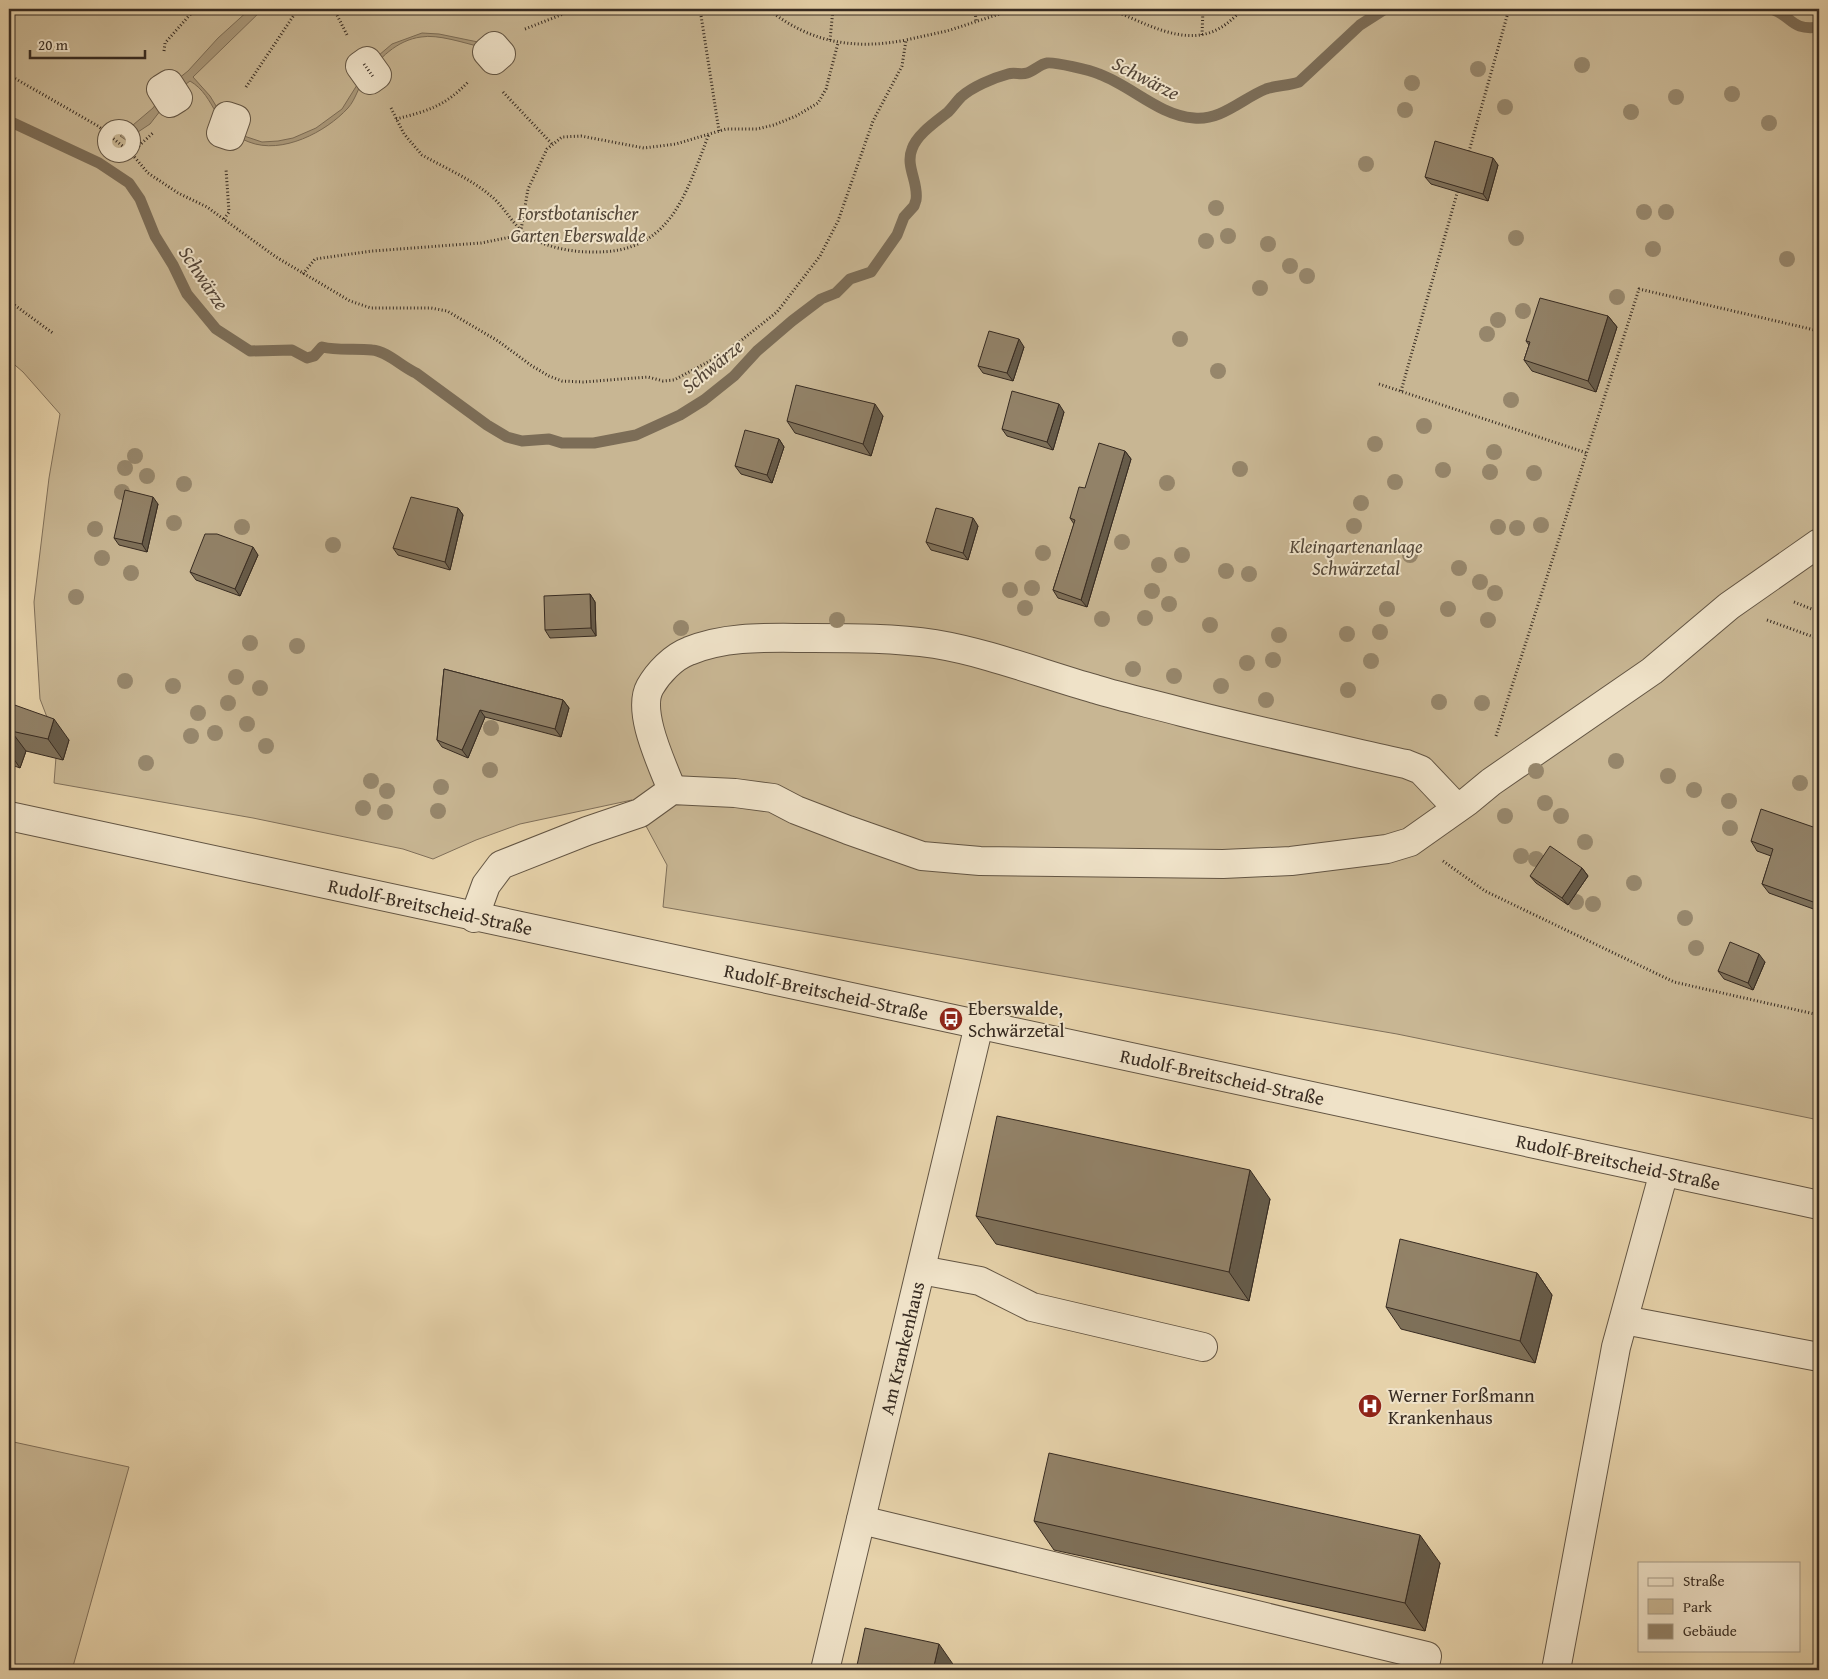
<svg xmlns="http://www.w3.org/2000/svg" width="1828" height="1679" viewBox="0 0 1828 1679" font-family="'Gentium Book Plus',serif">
  <rect width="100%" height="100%" fill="#e6d2aa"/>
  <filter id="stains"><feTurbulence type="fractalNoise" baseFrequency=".004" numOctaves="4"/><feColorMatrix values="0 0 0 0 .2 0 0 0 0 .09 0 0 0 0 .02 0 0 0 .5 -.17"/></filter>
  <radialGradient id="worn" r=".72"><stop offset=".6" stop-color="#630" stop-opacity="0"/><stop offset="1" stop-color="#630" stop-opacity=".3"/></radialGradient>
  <!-- green -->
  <path fill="#c8b693" stroke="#80705a" d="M 9,9 L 1819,9 L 1819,1120 L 1397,1034 L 663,907 L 667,865 L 632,800 L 520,824 L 476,840 L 433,859 L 403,849 L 253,818 L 54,783 L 56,757 L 50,725 L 40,699 L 34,602 L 49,478 L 60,414 L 23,372 L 9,360 Z
    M 9,1441 L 129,1467 L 72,1670 L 9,1670 Z"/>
  <!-- water -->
  <path fill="#aa997b" stroke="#7c6d57" d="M 250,9 L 263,9 L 193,77 L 210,96 L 232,132 L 262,142 L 278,141 L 293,138 L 316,128 L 342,109 L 372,61 L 392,44 L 422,33 L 439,34 L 478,42 L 481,47 C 464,43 438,34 421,37 C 397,40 378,59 365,78 C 358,87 356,99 348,108 C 326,132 282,155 249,142 C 213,129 217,97 190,81 L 174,93 L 150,124 L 126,140 L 120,136 L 153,108 L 169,86 L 188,71 L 218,38 Z"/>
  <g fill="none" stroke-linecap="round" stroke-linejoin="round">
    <!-- stream -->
    <path stroke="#7c6d57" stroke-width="11" d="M 1772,9 C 1793,17 1791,31 1819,27
      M 9,121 L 99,163 L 129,183 L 140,199 L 155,236 L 173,265 L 187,294 L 216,329 L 250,351 L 292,350 L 307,358 L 314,356 L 322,347 C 339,351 354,348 372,350 C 387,351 402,367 416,373 L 487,425 L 507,437 L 522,441 L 549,439 L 562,443 L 594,443 L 636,435 L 680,415 L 704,400 L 734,376 L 757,351 L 792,321 L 821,299 L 836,293 L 850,279 L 871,272 L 897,235 L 904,217 L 914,206 L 916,200 C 919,183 905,166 912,149 C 917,134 937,121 948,112 C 953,107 956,102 961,97 C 972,87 993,78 1008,74 C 1014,72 1021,75 1027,73 C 1034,71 1040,64 1047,63 C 1055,62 1090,70 1099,74 C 1132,86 1158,115 1194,118 C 1221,121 1243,98 1266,89 C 1277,85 1287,86 1299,82 L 1360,25 L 1385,9"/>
    <!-- minor casing -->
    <g stroke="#635543" stroke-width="30">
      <g id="minor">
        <path d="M 494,46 L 501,54 L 494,60 L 487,52 Z"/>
        <path d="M 367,61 L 377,75 L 370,80 L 360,66 Z"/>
        <path d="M 169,84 L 178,98 L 170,103 L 161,89 Z"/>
        <path d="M 227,116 L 236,119 L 230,136 L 221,133 Z"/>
        <circle cx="119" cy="141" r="7"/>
        <path d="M 672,790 C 663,766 636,712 650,687 C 658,673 673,657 689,651 C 728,635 771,638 813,638 C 853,638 895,638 935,644 C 989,653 1042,674 1095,689 C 1124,698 1153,704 1182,712 C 1256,731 1331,747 1406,764 L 1421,770 L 1457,808"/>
        <path id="s1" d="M 9,816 L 1819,1205"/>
        <path d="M 474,918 L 486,885 L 501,865 L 587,831 L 640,813 L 672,790 L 735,793 L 773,798 L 796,810 L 848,830 L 922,856 L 980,861 L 1223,864 L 1291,861 L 1387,849 L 1410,842 L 1468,801 L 1491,782 L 1652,671 L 1729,606 L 1819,543"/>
        <path d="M 921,1270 L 980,1281 L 1032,1307 L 1203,1347"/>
        <path d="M 1624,1320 L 1819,1357"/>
        <path d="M 861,1520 L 1427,1656 L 1424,1670"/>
        <path id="s2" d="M 825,1670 L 979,1025"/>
        <path d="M 1556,1670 L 1616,1347 L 1664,1172"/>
      </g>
    </g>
    <!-- path -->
    <path stroke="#372b21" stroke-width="3" stroke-dasharray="1 2.5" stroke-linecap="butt" d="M 334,9 L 347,35
      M 700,9 L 719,131
      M 768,9 C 810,43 855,50 906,40
      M 975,9 L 976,21
      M 1109,9 C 1143,21 1184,49 1220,28 C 1228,24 1236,15 1244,9
      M 525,29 L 576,9
      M 1202,35 L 1203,9
      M 830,40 L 833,9
      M 164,51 L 165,43 L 195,9
      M 9,75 L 98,126 L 131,153 L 148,173 L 178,193 L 207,207 L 276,257 L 350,301 L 371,308 L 431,308 L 447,311 L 498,341 L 532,366 L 549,376 L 562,381 L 583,382 L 648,377 L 663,381 L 674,380 L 723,354 L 743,339 L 777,312 L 820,256 L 838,221 L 873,121 L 902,66 L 906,40 L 947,31 L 1015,9
      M 246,87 L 298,9
      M 503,92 L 553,145
      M 391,108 L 404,134 L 422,155 C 445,168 471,179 491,196 C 506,208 515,230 533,239 C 551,248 572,252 592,252 C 671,254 685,195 709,134
      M 396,119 C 428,111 445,106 468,82
      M 131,153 L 154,132
      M 1468,155 L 1509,9
      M 224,219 L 229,212 L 226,169
      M 303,274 L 315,259 L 372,251 L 481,243 L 516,236 L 521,230 L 528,189 L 547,149 L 562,137 L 581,136 L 644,148 L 676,144 L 726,129 L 757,129 L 774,125 L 796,116 L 818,103 L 826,89 L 838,43
      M 9,301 L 54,334
      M 1379,384 L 1587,453
      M 1401,391 L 1458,190
      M 1794,602 L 1819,612
      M 1767,620 L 1819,639
      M 1496,736 L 1639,289 L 1819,331
      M 1443,861 L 1485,891 L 1674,982 L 1819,1015"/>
    <!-- minor -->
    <use href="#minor" stroke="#efe2c8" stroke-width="28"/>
    <!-- path-bridge -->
    <path stroke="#372b21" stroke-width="3" stroke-dasharray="1 2.5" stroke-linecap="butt" d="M 364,64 L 374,78"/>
  </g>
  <!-- trees -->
  <g fill="#96866b">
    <circle cx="1582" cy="65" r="8"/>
    <circle cx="1478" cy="69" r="8"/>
    <circle cx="1412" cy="83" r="8"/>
    <circle cx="1732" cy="94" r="8"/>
    <circle cx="1676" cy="97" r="8"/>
    <circle cx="1505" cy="107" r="8"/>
    <circle cx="1405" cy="110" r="8"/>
    <circle cx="1631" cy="112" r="8"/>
    <circle cx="1769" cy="123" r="8"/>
    <circle cx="1366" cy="164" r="8"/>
    <circle cx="1216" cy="208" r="8"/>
    <circle cx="1644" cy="212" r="8"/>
    <circle cx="1666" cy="212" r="8"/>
    <circle cx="1228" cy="236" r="8"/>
    <circle cx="1516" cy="238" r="8"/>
    <circle cx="1206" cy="241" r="8"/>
    <circle cx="1268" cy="244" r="8"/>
    <circle cx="1653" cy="249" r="8"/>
    <circle cx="1787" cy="259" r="8"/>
    <circle cx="1290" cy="266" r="8"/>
    <circle cx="1307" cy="276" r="8"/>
    <circle cx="1260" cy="288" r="8"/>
    <circle cx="1617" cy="297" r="8"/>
    <circle cx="1523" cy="311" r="8"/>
    <circle cx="1498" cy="320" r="8"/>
    <circle cx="1487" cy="334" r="8"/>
    <circle cx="1180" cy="339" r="8"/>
    <circle cx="1218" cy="371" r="8"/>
    <circle cx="1511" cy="400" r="8"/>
    <circle cx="1424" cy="426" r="8"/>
    <circle cx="1375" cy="444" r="8"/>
    <circle cx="1494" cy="452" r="8"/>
    <circle cx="135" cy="456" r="8"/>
    <circle cx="125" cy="468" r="8"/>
    <circle cx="1240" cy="469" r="8"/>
    <circle cx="1443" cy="470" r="8"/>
    <circle cx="1490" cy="472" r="8"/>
    <circle cx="1534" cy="473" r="8"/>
    <circle cx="147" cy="476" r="8"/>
    <circle cx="1395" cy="482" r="8"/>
    <circle cx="1167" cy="483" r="8"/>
    <circle cx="184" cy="484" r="8"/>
    <circle cx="122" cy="492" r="8"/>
    <circle cx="1361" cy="503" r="8"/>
    <circle cx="174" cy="523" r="8"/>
    <circle cx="1541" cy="525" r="8"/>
    <circle cx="1354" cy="526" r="8"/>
    <circle cx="242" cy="527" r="8"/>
    <circle cx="1498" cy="527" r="8"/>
    <circle cx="1517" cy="528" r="8"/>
    <circle cx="95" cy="529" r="8"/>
    <circle cx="1122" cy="542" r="8"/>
    <circle cx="333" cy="545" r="8"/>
    <circle cx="1043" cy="553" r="8"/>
    <circle cx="1182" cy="555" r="8"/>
    <circle cx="1410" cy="555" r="8"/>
    <circle cx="102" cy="558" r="8"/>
    <circle cx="1159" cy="565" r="8"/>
    <circle cx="1459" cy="568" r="8"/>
    <circle cx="1226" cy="571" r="8"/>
    <circle cx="131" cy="573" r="8"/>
    <circle cx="1249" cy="574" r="8"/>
    <circle cx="1480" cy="582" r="8"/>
    <circle cx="1032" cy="588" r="8"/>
    <circle cx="1010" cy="590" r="8"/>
    <circle cx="1152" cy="591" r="8"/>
    <circle cx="1495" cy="593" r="8"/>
    <circle cx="76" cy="597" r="8"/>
    <circle cx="1169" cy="604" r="8"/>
    <circle cx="1025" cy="608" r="8"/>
    <circle cx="1387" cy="609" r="8"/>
    <circle cx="1448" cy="609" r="8"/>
    <circle cx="1145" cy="618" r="8"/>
    <circle cx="1102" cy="619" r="8"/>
    <circle cx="837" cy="620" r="8"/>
    <circle cx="1488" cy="620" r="8"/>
    <circle cx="1210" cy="625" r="8"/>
    <circle cx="681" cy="628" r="8"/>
    <circle cx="1380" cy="632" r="8"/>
    <circle cx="1347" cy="634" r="8"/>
    <circle cx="1279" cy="635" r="8"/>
    <circle cx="250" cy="643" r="8"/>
    <circle cx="297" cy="646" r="8"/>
    <circle cx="1273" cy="660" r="8"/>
    <circle cx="1371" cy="661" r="8"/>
    <circle cx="1247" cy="663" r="8"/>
    <circle cx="1133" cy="669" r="8"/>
    <circle cx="1174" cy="676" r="8"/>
    <circle cx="236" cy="677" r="8"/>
    <circle cx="125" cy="681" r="8"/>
    <circle cx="173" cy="686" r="8"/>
    <circle cx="1221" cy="686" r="8"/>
    <circle cx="260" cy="688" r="8"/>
    <circle cx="1348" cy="690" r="8"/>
    <circle cx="1266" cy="700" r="8"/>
    <circle cx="1439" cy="702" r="8"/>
    <circle cx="228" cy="703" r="8"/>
    <circle cx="1482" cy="703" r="8"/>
    <circle cx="198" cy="713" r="8"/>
    <circle cx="247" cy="724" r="8"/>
    <circle cx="491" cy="728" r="8"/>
    <circle cx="215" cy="733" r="8"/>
    <circle cx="191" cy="736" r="8"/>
    <circle cx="266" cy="746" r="8"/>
    <circle cx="1616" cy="761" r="8"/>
    <circle cx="146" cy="763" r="8"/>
    <circle cx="490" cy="770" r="8"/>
    <circle cx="1536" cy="771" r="8"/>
    <circle cx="1668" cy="776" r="8"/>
    <circle cx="371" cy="781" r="8"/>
    <circle cx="1800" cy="783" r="8"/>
    <circle cx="441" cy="787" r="8"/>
    <circle cx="1694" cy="790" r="8"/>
    <circle cx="387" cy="791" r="8"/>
    <circle cx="1729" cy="801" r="8"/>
    <circle cx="1545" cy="803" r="8"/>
    <circle cx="363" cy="808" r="8"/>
    <circle cx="438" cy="811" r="8"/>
    <circle cx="385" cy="812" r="8"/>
    <circle cx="1505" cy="816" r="8"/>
    <circle cx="1561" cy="816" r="8"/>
    <circle cx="1730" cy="828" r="8"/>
    <circle cx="1585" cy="842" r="8"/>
    <circle cx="1521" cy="856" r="8"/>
    <circle cx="1536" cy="859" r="8"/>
    <circle cx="1634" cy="883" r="8"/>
    <circle cx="1576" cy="902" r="8"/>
    <circle cx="1593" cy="904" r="8"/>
    <circle cx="1685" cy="918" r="8"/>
    <circle cx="1696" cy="948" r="8"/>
  </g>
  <!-- wall -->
  <path fill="#7e7059" stroke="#372b21" d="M 1498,165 L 1488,201 L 1431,184 L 1425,177 Z
    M 1608,316 L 1617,327 L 1596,392 L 1532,371 L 1524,360 L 1529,345 L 1526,341 Z
    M 1024,347 L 1013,381 L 983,373 L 978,366 Z
    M 1064,412 L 1053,450 L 1007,436 L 1002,429 Z
    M 883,416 L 871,456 L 795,433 L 787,421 Z
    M 779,439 L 784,447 L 772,483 L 741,474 L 735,466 Z
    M 1125,451 L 1131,459 L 1087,607 L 1058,598 L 1053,590 L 1074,524 L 1070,518 L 1085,488 Z
    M 158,504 L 147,552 L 119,545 L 114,538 Z
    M 458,508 L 463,515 L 450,570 L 398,555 L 393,548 Z
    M 978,526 L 968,560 L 931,550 L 926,542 Z
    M 258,555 L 240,596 L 196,580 L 190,572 Z
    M 590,594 L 595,602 L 596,636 L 550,638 L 545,630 Z
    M 444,669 L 563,700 L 569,708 L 561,737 L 485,717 L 468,758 L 442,747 L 437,740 Z
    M 9,703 L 69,740 L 63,760 L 26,751 L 20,768 L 9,764 Z
    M 1819,829 L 1819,911 L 1769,893 L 1762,884 L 1771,856 L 1757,851 L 1751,841 Z
    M 1582,868 L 1588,876 L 1568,905 L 1536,883 L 1530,876 Z
    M 1765,962 L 1753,990 L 1724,979 L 1718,971 Z
    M 1270,1199 L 1249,1301 L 996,1244 L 976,1216 Z
    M 1537,1273 L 1552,1295 L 1535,1363 L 1401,1329 L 1386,1307 Z
    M 1034,1521 L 1440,1563 L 1425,1631 L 1054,1550 Z"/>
  <!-- shaded-wall -->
  <path fill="#665b49" stroke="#372b21" d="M 1493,158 L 1498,165 L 1488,201 L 1483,194 Z
    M 1608,316 L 1617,327 L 1596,392 L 1588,381 Z
    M 1019,339 L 1024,347 L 1013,381 L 1007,373 Z
    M 875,404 L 883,416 L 871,456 L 863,444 Z
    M 1059,404 L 1064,412 L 1053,450 L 1047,442 Z
    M 779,439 L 784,447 L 772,483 L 767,475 Z
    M 1125,451 L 1131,459 L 1087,607 L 1081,600 Z
    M 153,497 L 158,504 L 147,552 L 142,544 Z
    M 458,508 L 463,515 L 450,570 L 445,562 Z
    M 973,518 L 978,526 L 968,560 L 963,553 Z
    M 253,547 L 258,555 L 240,596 L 235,589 Z
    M 590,594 L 595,602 L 596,636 L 591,628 Z
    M 563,700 L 569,708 L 561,737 L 555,729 Z
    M 480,710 L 485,717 L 468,758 L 462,750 Z
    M 54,719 L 69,740 L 63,760 L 48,739 Z
    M 11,731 L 26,751 L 20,768 L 9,752 L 9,738 Z
    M 1582,868 L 1588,876 L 1568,905 L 1562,898 Z
    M 1759,954 L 1765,962 L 1753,990 L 1748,983 Z
    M 1250,1170 L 1270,1199 L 1249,1301 L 1229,1272 Z
    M 1537,1273 L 1552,1295 L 1535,1363 L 1520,1341 Z
    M 1420,1535 L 1440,1563 L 1425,1631 L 1405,1603 Z
    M 939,1644 L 957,1670 L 933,1670 Z"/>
  <!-- building -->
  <path fill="#928268" stroke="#372b21" d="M 1435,141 L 1493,158 L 1483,194 L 1425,177 Z
    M 1540,298 L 1608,316 L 1588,381 L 1524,360 L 1530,342 L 1526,341 Z
    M 989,331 L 1019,339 L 1007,373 L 978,366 Z
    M 796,385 L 875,404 L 863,444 L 787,421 Z
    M 1012,391 L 1059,404 L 1047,442 L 1002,429 Z
    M 745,430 L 779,439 L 767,475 L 735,466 Z
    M 1099,443 L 1125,451 L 1081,600 L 1053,590 L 1075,520 L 1070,518 L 1079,487 L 1085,488 Z
    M 125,490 L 153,497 L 142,544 L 114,538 Z
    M 411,497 L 458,508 L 445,562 L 393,548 Z
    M 936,508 L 973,518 L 963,553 L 926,542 Z
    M 205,534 L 217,534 L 253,547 L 235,589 L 190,572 Z
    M 590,594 L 591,628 L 545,630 L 544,596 Z
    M 444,669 L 563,700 L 555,729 L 480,710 L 462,750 L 437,740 Z
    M 9,703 L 54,719 L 48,739 L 11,731 L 9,738 Z
    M 1761,809 L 1819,829 L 1819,904 L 1762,884 L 1773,849 L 1751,841 Z
    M 1550,846 L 1582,868 L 1562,898 L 1530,876 Z
    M 1730,942 L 1759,954 L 1748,983 L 1718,971 Z
    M 997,1116 L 1250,1170 L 1229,1272 L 976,1216 Z
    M 1400,1239 L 1537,1273 L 1520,1341 L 1386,1307 Z
    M 1049,1453 L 1420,1535 L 1405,1603 L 1034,1521 Z
    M 865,1628 L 939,1644 L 933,1670 L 856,1670 Z"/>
  <!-- icons -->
  <defs>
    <g id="bus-disc" transform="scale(1.25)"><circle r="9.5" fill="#8f2418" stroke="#efe2c8"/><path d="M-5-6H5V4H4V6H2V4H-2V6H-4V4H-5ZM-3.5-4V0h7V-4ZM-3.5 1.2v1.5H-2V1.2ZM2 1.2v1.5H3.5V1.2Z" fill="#fff"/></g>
    <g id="hospital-disc" transform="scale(1.25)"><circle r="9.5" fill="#8f2418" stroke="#efe2c8"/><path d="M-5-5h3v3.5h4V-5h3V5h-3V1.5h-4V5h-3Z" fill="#fff"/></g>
  </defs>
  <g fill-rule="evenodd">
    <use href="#bus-disc" x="951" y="1019"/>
    <use href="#hospital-disc" x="1370" y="1406"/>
  </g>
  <g text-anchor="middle" stroke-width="4" stroke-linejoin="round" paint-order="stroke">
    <!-- park labels -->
    <g font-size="19" font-style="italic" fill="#544738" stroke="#efe2c8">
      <text x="578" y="220">Forstbotanischer<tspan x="578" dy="22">Garten Eberswalde</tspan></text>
      <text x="1356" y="553">Kleingartenanlage<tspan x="1356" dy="22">Schwärzetal</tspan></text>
    </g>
    <!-- street labels -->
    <g font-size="19" fill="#372b21" stroke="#efe2c8">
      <text dy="7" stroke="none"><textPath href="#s1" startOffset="431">Rudolf-Breitscheid-Straße</textPath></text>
      <text dy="7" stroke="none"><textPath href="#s1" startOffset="836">Rudolf-Breitscheid-Straße</textPath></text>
      <text dy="7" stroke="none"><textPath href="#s1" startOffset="1241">Rudolf-Breitscheid-Straße</textPath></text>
      <text dy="7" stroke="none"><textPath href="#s1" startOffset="1646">Rudolf-Breitscheid-Straße</textPath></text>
      <text dy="7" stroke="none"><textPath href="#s2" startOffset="331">Am Krankenhaus</textPath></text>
    </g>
    <!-- poi labels -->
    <g font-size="19" fill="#372b21" stroke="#efe2c8" text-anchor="start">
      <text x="968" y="1015">Eberswalde,<tspan x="968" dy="22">Schwärzetal</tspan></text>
      <text x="1388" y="1402">Werner Forßmann<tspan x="1388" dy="22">Krankenhaus</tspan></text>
    </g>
    <!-- water labels -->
    <g font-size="20" font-style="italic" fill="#544638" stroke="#efe2c8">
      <text transform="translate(1146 78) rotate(27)" y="7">Schwärze</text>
      <text transform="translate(204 278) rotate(56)" y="7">Schwärze</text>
      <text transform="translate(712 366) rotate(-39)" y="7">Schwärze</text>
    </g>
  </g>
  <!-- margin -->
  <rect width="1828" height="1679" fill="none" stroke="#e6d2aa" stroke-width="30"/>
  <rect x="10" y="10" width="1808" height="1659" fill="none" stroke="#372b21" stroke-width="2.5"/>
  <rect x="15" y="15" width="1798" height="1649" fill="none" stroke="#372b21"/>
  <!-- legend -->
  <rect x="1638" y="1562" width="162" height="90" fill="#efe2c8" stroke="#a59985"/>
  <rect x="1648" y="1578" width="25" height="8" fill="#efe2c8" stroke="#a59985"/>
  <text x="1683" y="1586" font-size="15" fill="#372b21">Straße</text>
  <rect x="1648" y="1599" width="25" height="15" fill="#c8b693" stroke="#a59985"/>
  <text x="1683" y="1612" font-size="15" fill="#372b21">Park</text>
  <rect x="1648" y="1624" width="25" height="15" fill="#928268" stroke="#a59985"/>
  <text x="1683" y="1636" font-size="15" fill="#372b21">Gebäude</text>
  <!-- scale -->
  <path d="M30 50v8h115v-8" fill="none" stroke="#372b21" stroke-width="2.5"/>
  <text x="38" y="50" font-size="15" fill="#372b21" stroke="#efe2c8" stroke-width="4" paint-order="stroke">20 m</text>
  <rect width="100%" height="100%" filter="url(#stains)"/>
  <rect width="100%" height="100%" fill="url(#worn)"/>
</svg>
